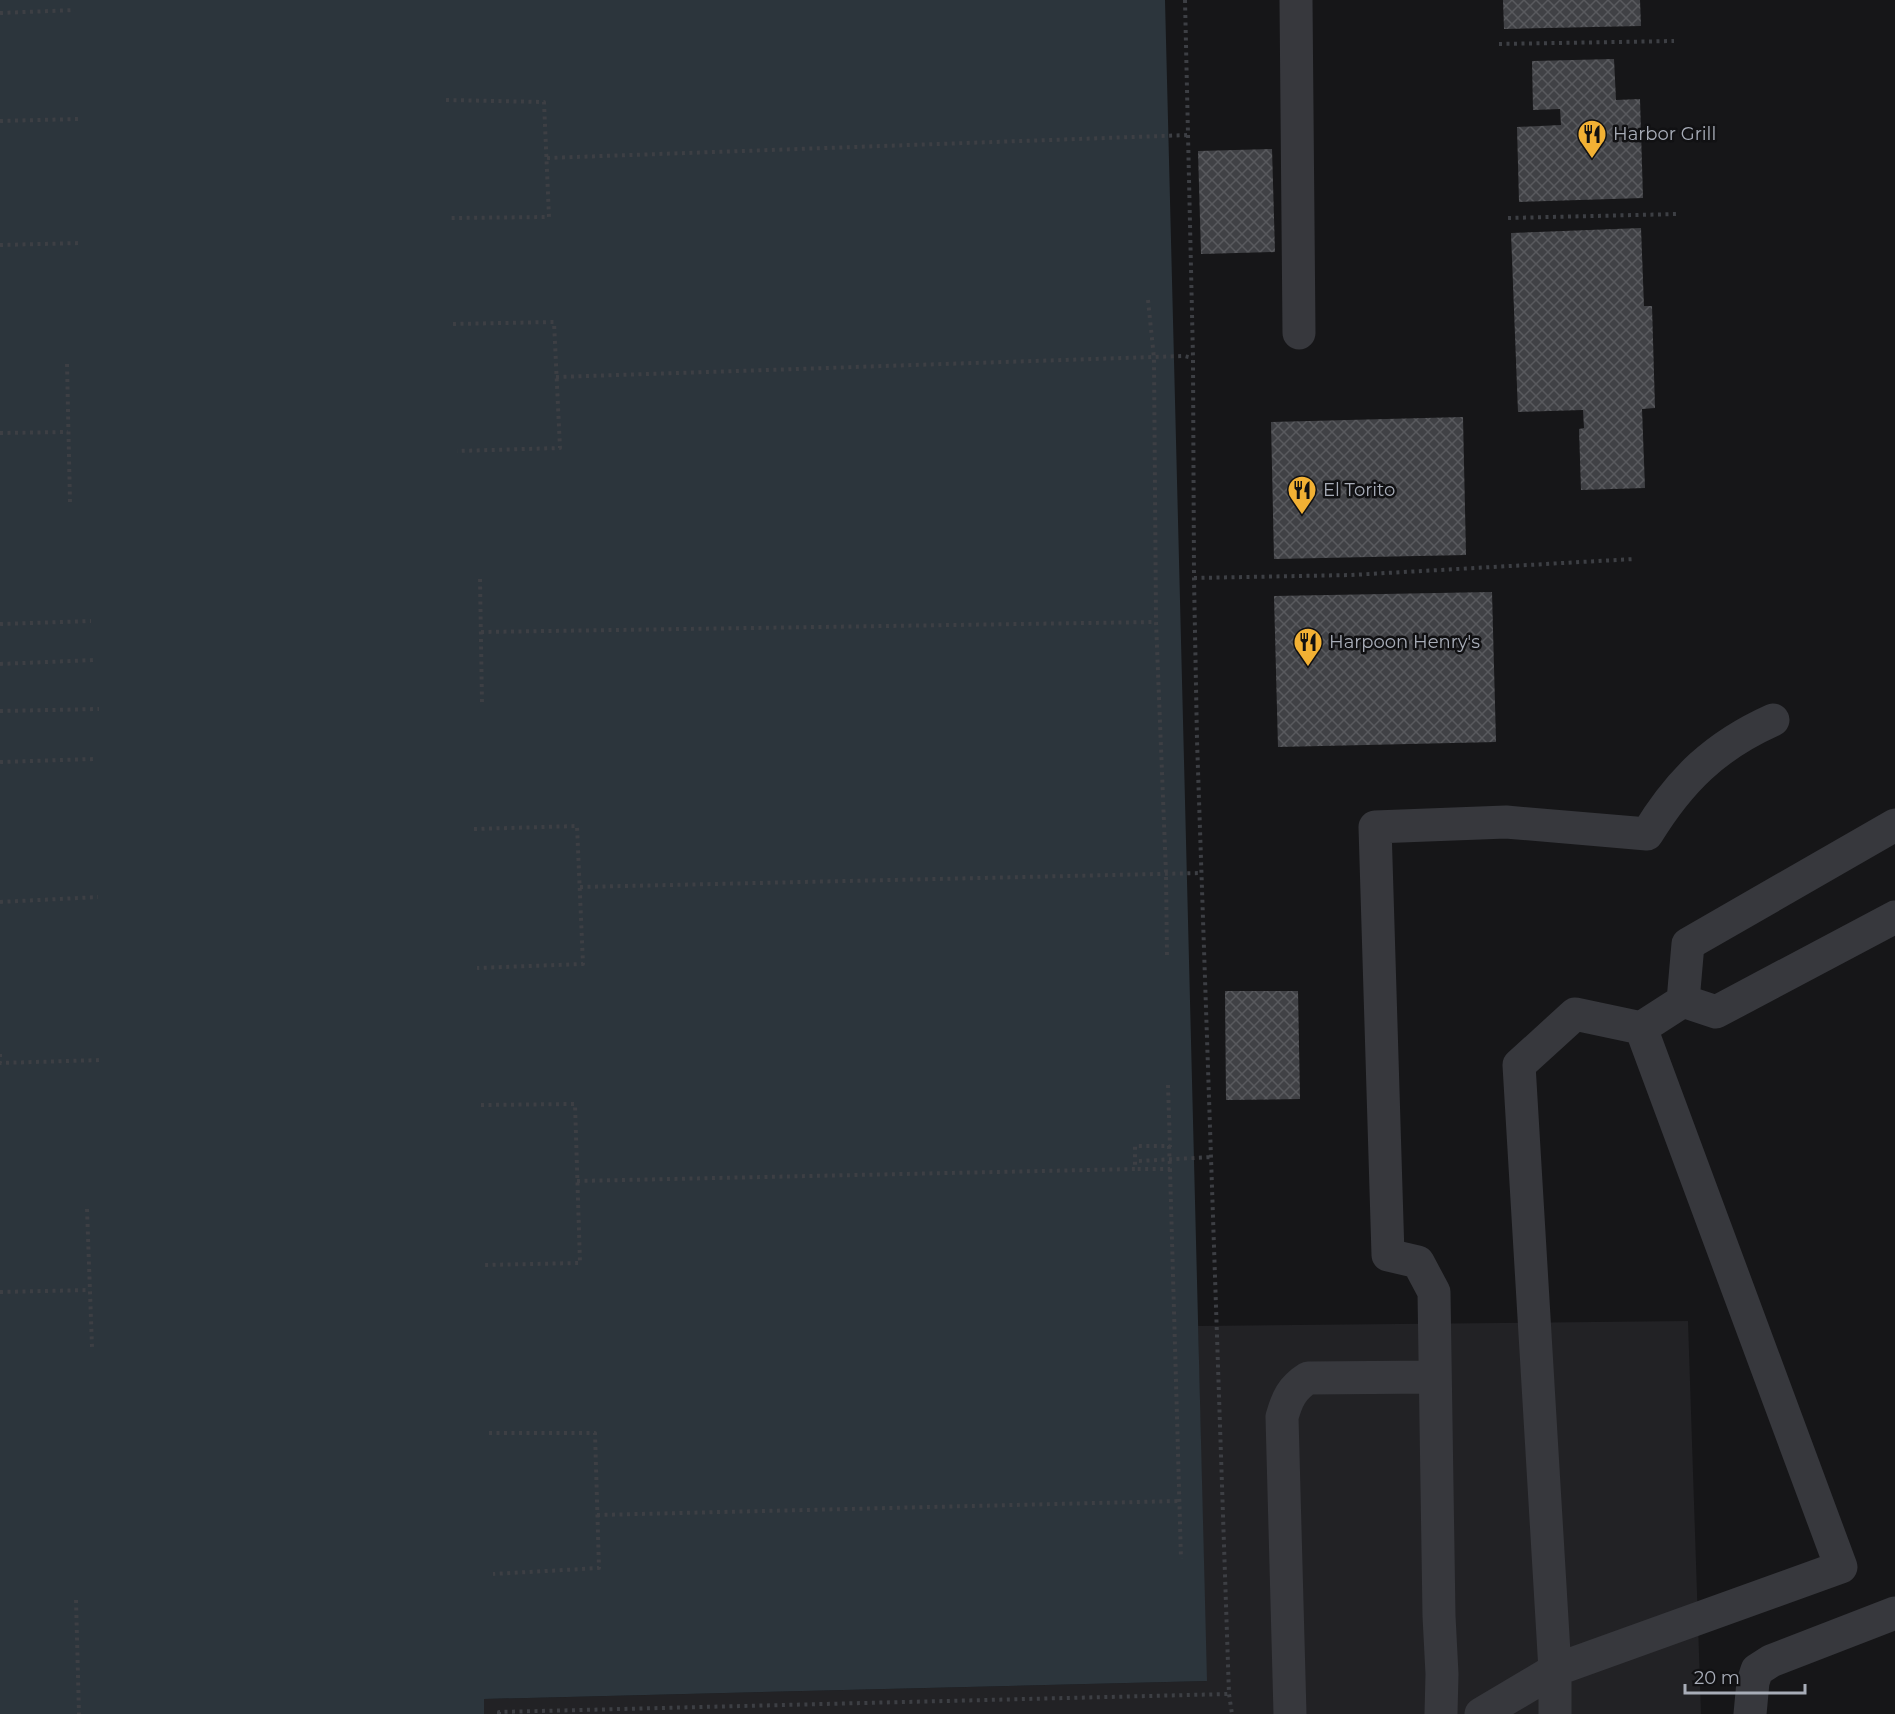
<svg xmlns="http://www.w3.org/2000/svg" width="1895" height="1714" viewBox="0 0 1895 1714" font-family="Montserrat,sans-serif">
  <defs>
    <pattern id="building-cross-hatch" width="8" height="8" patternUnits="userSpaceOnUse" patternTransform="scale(1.5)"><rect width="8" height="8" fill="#404145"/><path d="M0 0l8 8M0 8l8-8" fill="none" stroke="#595a5e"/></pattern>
  </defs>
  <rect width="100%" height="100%" fill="#161618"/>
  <!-- built -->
  <path fill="#222225" d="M 1688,1321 L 1701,1714 L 484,1714 L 483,1699 L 1206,1681 L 1198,1326 Z"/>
  <!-- water -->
  <path fill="#2c353c" d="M 0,0 L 1165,0 L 1207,1681 L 484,1699 L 484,1714 L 0,1714 Z"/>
  <!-- building -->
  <path fill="url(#building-cross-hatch)" d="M 1503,0 L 1640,0 L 1641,26 L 1504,29 Z
    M 1614,59 L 1616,100 L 1640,99 L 1643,198 L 1519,202 L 1517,127 L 1561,125 L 1560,109 L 1533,110 L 1532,61 Z
    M 1272,149 L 1275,252 L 1201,254 L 1198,151 Z
    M 1641,228 L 1644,306 L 1652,306 L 1655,408 L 1642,409 L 1645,488 L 1581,490 L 1579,429 L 1584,428 L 1583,410 L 1518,412 L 1511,233 Z
    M 1463,417 L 1466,555 L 1274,559 L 1271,422 Z
    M 1492,592 L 1496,742 L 1278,747 L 1274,596 Z
    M 1225,991 L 1298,991 L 1300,1099 L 1226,1100 Z"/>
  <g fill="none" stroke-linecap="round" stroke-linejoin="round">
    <!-- path -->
    <path stroke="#3d3f44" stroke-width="4" stroke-dasharray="3 4.5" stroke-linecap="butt" d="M 1185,0 L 1193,358 L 1194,578 L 1197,740 L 1229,1694 L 1232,1714
      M 0,13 L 75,10
      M 1499,44 L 1674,41
      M 446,100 L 544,102 L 549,217 L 450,218
      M 0,121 L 78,119
      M 547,158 L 1189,135
      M 1508,218 L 1678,214
      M 0,245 L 81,243
      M 1148,300 L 1154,358 L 1156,622 L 1166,873 L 1167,958
      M 453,324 L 554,322 L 560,448 L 457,451
      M 67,364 L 70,503
      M 556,377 L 1184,356 L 1193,358
      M 0,433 L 68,432
      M 1194,578 L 1351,575 L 1634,559
      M 480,579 L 482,704
      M 0,624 L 91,621
      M 481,632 L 1156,622
      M 0,664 L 94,660
      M 0,711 L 99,709
      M 0,762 L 94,759
      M 474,829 L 577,826 L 583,964 L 477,968
      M 580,887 L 1202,873
      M 0,902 L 98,897
      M 0,1054 L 0,1063 L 102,1060
      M 1168,1085 L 1170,1147
      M 481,1105 L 575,1104 L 580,1263 L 485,1265
      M 1139,1161 L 1212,1157
      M 1170,1169 L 1181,1559
      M 577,1181 L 1135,1169 L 1135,1146 L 1169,1146 L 1170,1169 L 1135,1169
      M 87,1209 L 92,1347
      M 0,1292 L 90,1290
      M 489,1433 L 595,1433 L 599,1568 L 493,1574
      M 597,1515 L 1180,1501
      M 76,1600 L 79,1714
      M 499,1714 L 499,1712 L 1229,1694"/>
    <!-- minor -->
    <path stroke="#37383d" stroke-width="33" d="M 1296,0 L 1299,333
      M 1683,1001 L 1688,944 L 1895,825
      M 1683,1001 L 1716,1012 L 1895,917
      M 1290,1714 L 1282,1417 C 1287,1399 1292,1388 1308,1378 L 1435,1377
      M 1441,1714 L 1442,1674 L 1439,1616 L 1434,1292 L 1418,1262 L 1388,1255 L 1375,827 L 1506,822 L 1647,834 C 1680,780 1715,746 1773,720
      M 1481,1714 L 1555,1670 L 1841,1567 L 1641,1028 L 1683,1001
      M 1555,1714 L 1555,1670 L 1519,1065 L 1575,1014 L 1641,1028
      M 1750,1714 L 1753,1682 L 1757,1670 L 1771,1661 L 1895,1613"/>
  </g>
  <!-- icons -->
  <defs>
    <g id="restaurant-pin" transform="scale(1.5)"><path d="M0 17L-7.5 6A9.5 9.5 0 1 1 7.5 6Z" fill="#f2b134" stroke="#111113"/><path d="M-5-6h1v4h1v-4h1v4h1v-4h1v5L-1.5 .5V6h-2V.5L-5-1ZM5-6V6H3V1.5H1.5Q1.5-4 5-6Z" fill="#111"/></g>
  </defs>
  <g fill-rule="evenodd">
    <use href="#restaurant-pin" x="1592" y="134"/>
    <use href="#restaurant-pin" x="1302" y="490"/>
    <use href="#restaurant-pin" x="1308" y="642"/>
  </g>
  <g text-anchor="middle" stroke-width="5" stroke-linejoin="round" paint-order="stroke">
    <!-- poi labels -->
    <g font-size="18" fill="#a8adb8" stroke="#111113" text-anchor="start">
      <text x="1613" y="140">Harbor Grill</text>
      <text x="1323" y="496">El Torito</text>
      <text x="1329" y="648">Harpoon Henry's</text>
    </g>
  </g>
  <!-- scale -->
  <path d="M1685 1684v9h120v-9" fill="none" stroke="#a8adb8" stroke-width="3"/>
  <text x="1694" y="1684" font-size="18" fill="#a8adb8" stroke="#111113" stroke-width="4.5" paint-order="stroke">20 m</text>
</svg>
